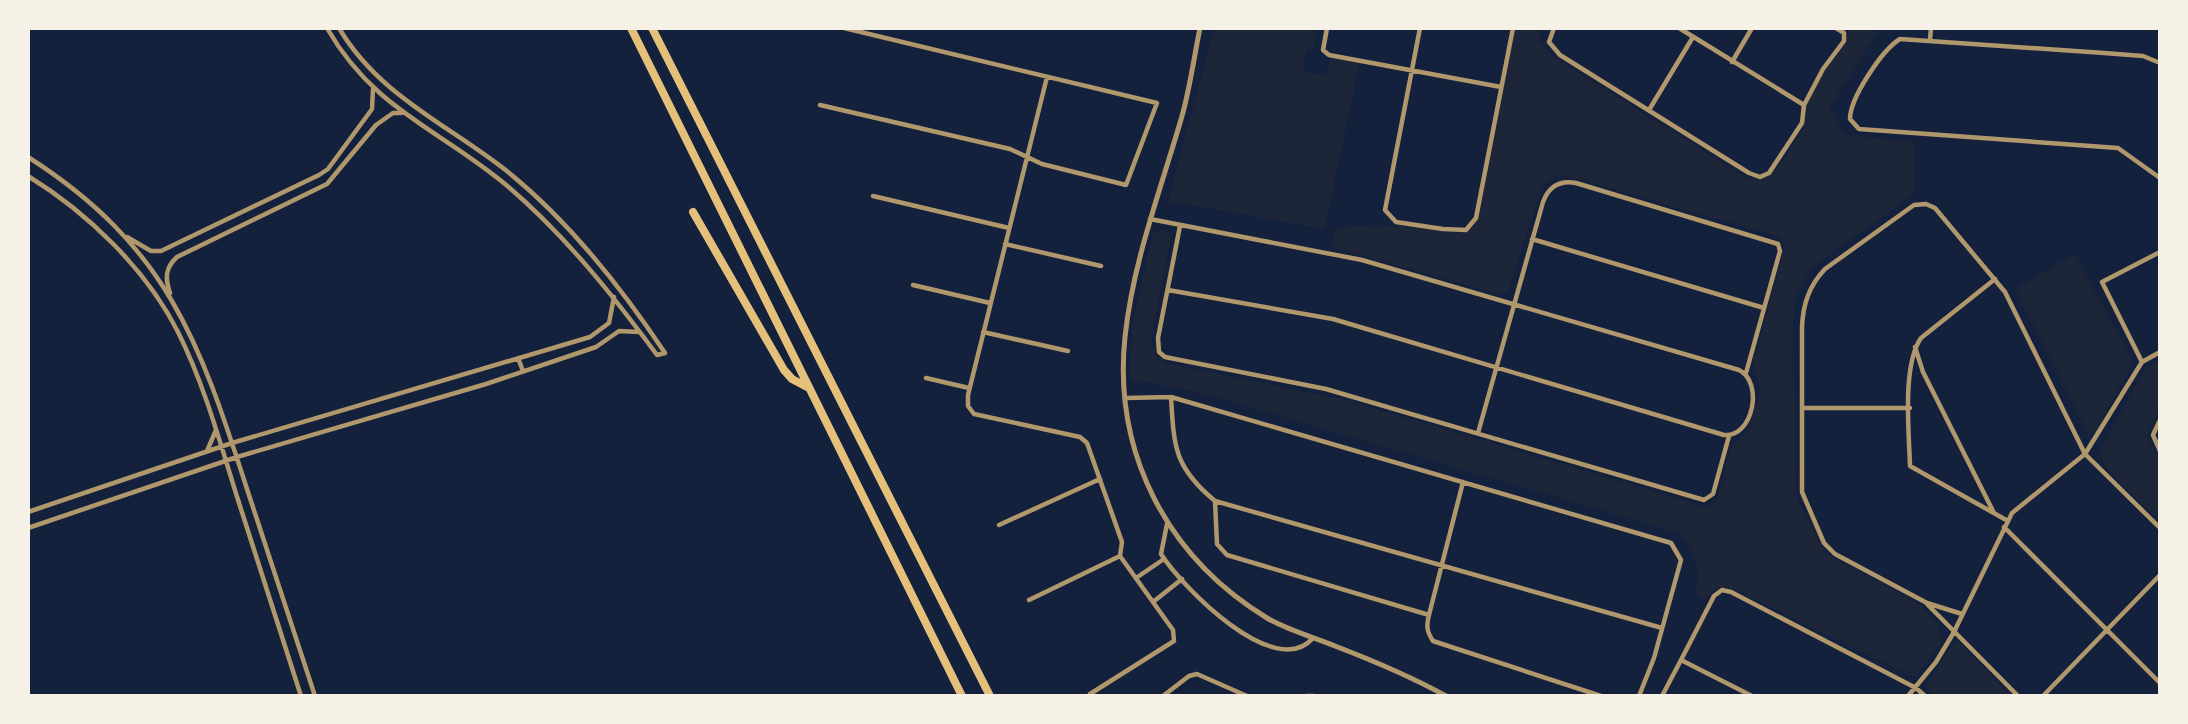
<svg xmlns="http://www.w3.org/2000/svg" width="2188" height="724" viewBox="0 0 2188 724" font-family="Manrope,sans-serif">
  <rect width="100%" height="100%" fill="#14213d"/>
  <!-- green -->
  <path fill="#1d2539" d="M 1214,28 L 1317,28 L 1313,50 L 1306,50 L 1303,72 L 1326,75 L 1331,54 L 1360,59 L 1325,229 L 1168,201 Z
    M 1512,28 L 1540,28 L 1540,41 L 1549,54 L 1747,178 L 1766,177 L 1778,167 L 1803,129 L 1803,105 L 1848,34 L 1849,28 L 1880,28 L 1829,108 L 1845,135 L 1915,142 L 1914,194 L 1812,267 L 1796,297 L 1793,317 L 1796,496 L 1826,553 L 1921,605 L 1937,623 L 1942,642 L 1916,676 L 1910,676 L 1737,590 C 1721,585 1713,587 1704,601 L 1693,594 C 1705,569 1693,555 1679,533 L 1198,392 L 1130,379 L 1132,325 L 1153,233 L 1165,229 L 1171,237 L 1151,340 L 1155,355 L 1166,363 L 1346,400 L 1707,507 L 1715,504 L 1732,445 L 1748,430 L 1751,421 L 1760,390 L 1753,364 L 1785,247 L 1781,237 L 1563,175 L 1556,176 L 1542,186 L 1508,292 L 1498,294 L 1332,247 L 1335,229 C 1376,221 1415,227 1455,233 L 1475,220 Z
    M 2075,254 L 2133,362 L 2099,426 L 2089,436 L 2015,289 Z
    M 2160,359 L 2160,412 L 2148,428 L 2148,440 L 2160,458 L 2160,522 L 2107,469 L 2099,452 L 2142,373 Z
    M 1956,641 L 1958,642 L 2012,696 L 1932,696 L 1926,683 Z"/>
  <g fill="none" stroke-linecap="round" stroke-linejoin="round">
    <!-- minor -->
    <path stroke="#b1986c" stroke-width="4.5" d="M 327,28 C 373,109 439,129 505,184 C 564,234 612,294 657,355 L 665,353 C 621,287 570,222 508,172 C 449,125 379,96 339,28
      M 1327,28 L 1323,50 L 1329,55 L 1501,87
      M 1420,28 L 1385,210 L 1396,222 L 1443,229 L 1466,230 L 1476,218 L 1513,28
      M 1554,28 L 1549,42 L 1560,55 L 1749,173 L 1760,177 L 1769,173 L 1802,123 L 1804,105 L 1823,69 L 1844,41 L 1844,33 L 1836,28
      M 1679,28 L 1804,105
      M 1930,40 L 1931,28
      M 1732,62 L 1752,28
      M 2160,63 L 2143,56 L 2104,53 L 1900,39 C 1882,50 1850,98 1850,119 L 1859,129 L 2118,148 L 2160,178
      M 1047,77 L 968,395 L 968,406 L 974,414 L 1080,437 L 1087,443 L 1122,542 L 1120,556 L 1173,630 L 1174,641 L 1090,694
      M 820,105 L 1010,149 L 1042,164 L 1126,185 L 1157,103 L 844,28
      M 1649,110 L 1693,37
      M 28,157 C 167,246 199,340 247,489 C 270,558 293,627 315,696
      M 28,176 C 88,213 146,269 178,332 C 205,386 221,446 239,503 C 260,567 280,632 301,696
      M 873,196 L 1009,228
      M 1150,219 L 1362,260 L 1739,370 C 1764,382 1753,438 1724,435 L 1333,319 L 1168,290
      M 1180,226 L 1158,338 L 1159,352 L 1165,357 L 1326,389 L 1704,500 L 1713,494 L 1729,436
      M 127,237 L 151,251 L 161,251 L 319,175 L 328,169 L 372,109 L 373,89
      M 1532,239 L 1764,308
      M 1005,244 L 1101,266
      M 1995,279 L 1921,338 C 1902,365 1909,432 1910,466 L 2008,521
      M 913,285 L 990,303
      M 170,293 C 165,278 165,268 177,257 L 327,184 L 376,125 L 393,113 L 401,113
      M 983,332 L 1068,351
      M 1915,347 L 1923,372 L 1994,513
      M 518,358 L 523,371
      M 2142,362 L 2102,282 L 2160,252
      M 926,378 L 969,388
      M 1171,397 C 1174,447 1174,467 1215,501 L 1217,544 L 1227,555 L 1429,615
      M 1125,398 L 1171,397 L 1671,543 L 1681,560 L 1654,658 L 1639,696
      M 1802,408 L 1910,408
      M 2160,420 L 2153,435 L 2160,451
      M 1478,433 L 1543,202 C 1549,186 1560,180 1576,183 L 1778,244 L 1780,251 L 1746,373
      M 207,451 L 216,430
      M 1463,482 L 1429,615 C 1426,626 1427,632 1433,641 L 1601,696
      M 1215,501 L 1662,628
      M 28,512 L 232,443 L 590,337 L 609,323 L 614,297
      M 1167,524 L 1161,554 C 1182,587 1275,682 1313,638
      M 999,525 L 1100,479
      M 2004,527 L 2160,683
      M 28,528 L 237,457 L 486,384 L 596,347 L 619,331 L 639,332
      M 1136,578 L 1164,559
      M 1029,600 L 1120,556
      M 1153,602 L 1182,579
      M 1927,604 L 2018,696
      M 1962,614 L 1927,603 L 1835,554 L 1824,543 L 1802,492 L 1802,327 C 1803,304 1809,286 1825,269 L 1914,205 L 1926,204 L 1935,208 L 2005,292 L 2085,454 L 2160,528
      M 1163,696 L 1189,676 L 1197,674 L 1247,696
      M 1306,696 L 1314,696
      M 1662,696 L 1681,660
      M 1752,696 L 1681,660 L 1714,596 L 1722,590 L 1731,592 L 1916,688 L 1925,696
      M 1908,696 L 1936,662 L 1954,632 L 2012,513 L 2085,454 L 2142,362 L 2160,352
      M 2043,696 L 2160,575"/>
    <!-- tertiary -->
    <path stroke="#b1986c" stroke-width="5" d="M 1200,28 C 1194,57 1190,88 1182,116 C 1161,189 1133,261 1125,337 C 1113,453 1167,557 1267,618 C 1287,630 1313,637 1335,646 C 1374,661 1410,676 1446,696"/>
    <!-- motorway -->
    <path stroke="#e5c07b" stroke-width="8" d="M 631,28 L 962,696
      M 652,28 L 990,696
      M 693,212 L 784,370 L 792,379 L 809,388"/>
  </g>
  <!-- border -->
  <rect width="2188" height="724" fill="none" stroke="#f6f1e7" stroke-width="60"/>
</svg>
